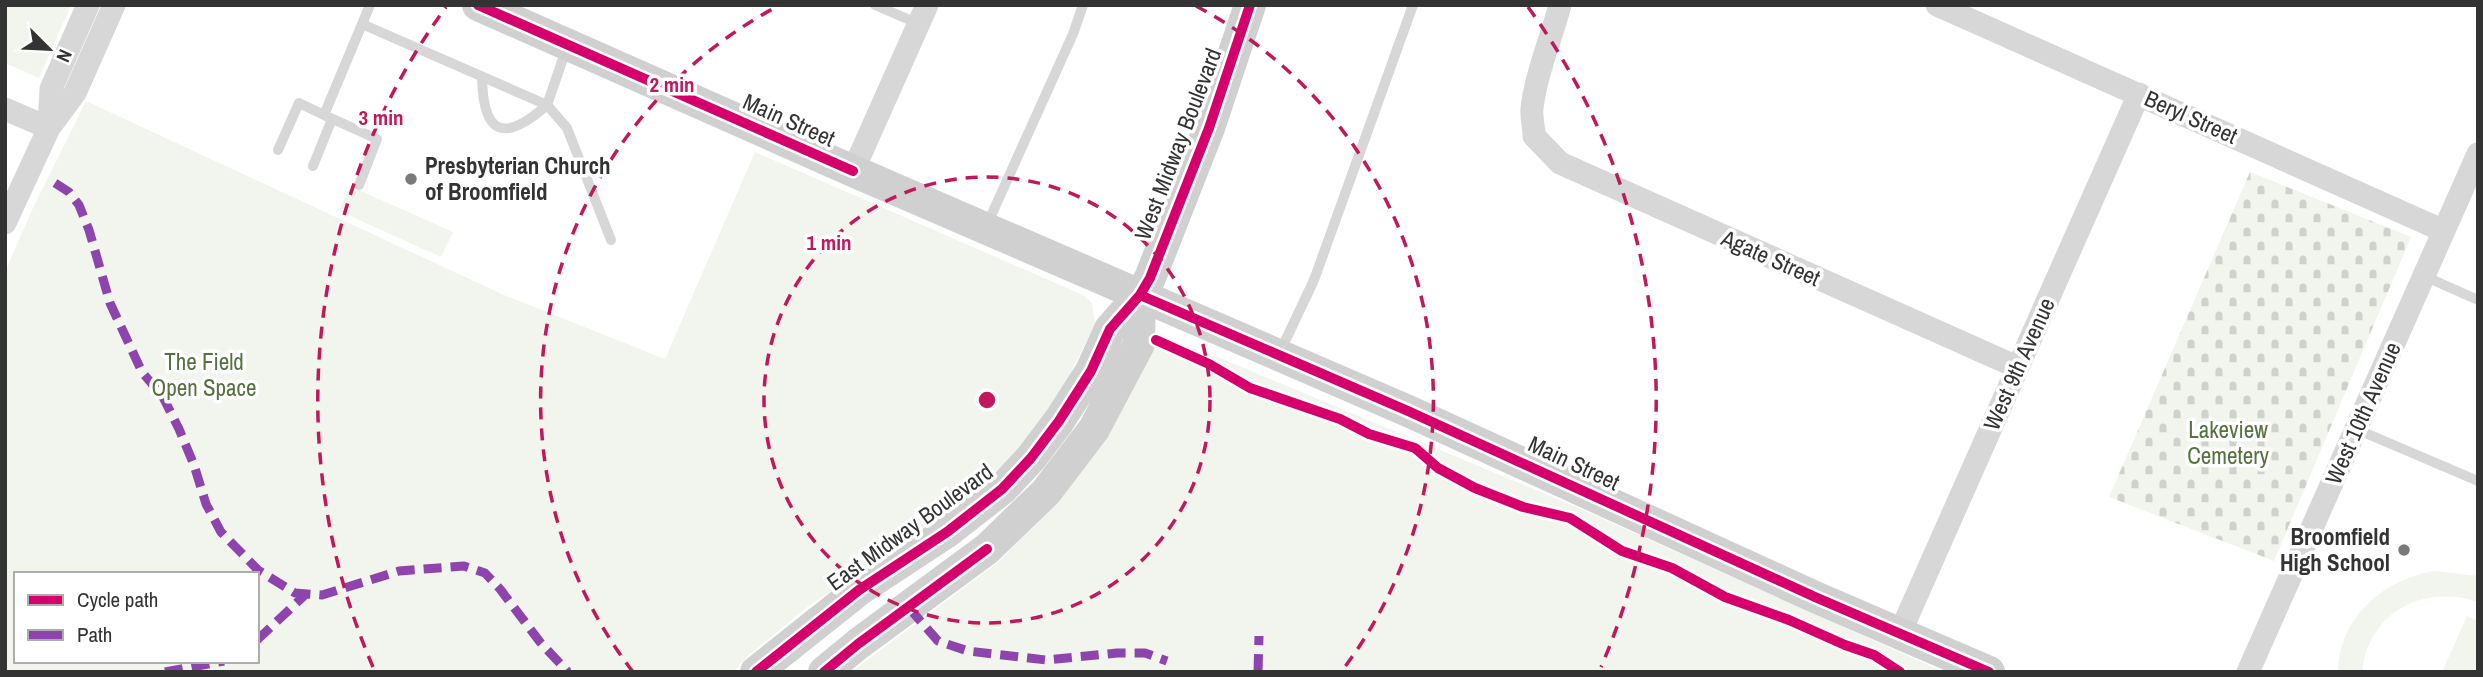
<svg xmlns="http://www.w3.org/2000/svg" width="2483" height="677" viewBox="0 0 2483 677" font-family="'Archivo Narrow',sans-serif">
  <defs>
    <pattern id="cemetery-stones" width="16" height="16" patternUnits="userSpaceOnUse" patternTransform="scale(1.75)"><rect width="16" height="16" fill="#f1f5ed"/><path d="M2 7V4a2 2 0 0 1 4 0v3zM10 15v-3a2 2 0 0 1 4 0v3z" fill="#cfd2cc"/></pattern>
  </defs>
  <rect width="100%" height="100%" fill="#fff"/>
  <!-- green -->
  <path fill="#f1f5ed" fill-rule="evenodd" d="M 5,5 L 71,5 L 39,78 L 5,63 Z
    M 86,101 L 504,295 L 665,359 L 755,152 L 1083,295 L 1092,303 L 1095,324 L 1059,396 L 1012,456 L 945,518 L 879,559 L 806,608 L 749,655 L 733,672 L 5,672 L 5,272 L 32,210 ZM 16,574 L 257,574 L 257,661 L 16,661 Z
    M 350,186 L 453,232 L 441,257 L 339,211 Z
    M 1154,335 L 1220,358 L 1572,505 L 1944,672 L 851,672 L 997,563 L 1056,503 Z
    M 2435,571 L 2478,576 L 2478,602 C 2424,584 2368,612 2362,672 L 2338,672 C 2339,617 2384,579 2435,571 Z
    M 2467,616 L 2478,621 L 2478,672 L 2442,672 Z"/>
  <!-- cemetery -->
  <path fill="url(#cemetery-stones)" d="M 2250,172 L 2411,237 L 2274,561 L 2109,497 Z"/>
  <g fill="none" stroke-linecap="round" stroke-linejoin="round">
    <!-- service -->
    <path stroke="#d7d7d7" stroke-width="10" d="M 875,5 L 919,24
      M 362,24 L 547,105 L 567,47
      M 482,77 C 483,134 503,144 547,105 L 567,128 L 611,240
      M 278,150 L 299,103 L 324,115
      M 313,166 L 332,119
      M 359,185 L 377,139 L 324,115 L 370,5
      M 986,227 L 1073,34 L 1083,5
      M 2424,276 L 2478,300
      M 1280,352 L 1314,280 L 1413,5
      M 2356,429 L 2478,481"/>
    <!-- minor -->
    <path stroke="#d7d7d7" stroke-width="23" d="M 1560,5 C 1551,39 1536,74 1532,108 C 1531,117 1534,127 1534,136 L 1560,163 L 2017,367
      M 1937,5 L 2444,231
      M 5,109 L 49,128
      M 49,127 L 51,89 L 88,5
      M 853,171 L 927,5
      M 5,223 L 49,128 L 75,93 L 114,5
      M 1900,633 L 2139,94
      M 2248,672 L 2478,154"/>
    <!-- secondary -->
    <path stroke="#d0d0d0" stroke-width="32" d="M 478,5 L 853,171 L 1408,411 L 1815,597 L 1989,672
      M 756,672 L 859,590 L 947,532 L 1002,489 L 1031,458 L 1059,421 L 1091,371 L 1110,329 L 1140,295 L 1150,278 L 1209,128 L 1250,5
      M 824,672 L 858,644 L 987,549 L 1046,492 L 1094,429 L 1139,344 L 1140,295"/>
    <!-- quiet -->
    <path stroke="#8e44ad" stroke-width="9" stroke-dasharray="18 9" stroke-linecap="butt" d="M 55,183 L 69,192 L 79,205 L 89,230 L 110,303 L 142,372 L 163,397 L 179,429 L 194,465 L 206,504 L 221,532 L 258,570 L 295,593 L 322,595 L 399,571 L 464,566 L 485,573 L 500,589 L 540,642 L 568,672
      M 909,608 L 938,641 L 968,651 L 1046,660 L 1117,653 L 1145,653 L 1167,661
      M 257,640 L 306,594
      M 165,672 L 224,661
      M 1258,672 L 1259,636"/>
    <!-- cycleway casing -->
    <g stroke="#fff" stroke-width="15">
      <path id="cycleway" d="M 478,5 L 853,171
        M 1140,295 L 1408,411 L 1815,597 L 1989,672
        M 1156,340 L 1209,364 L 1250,388 L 1340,419 L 1369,434 L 1415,448 L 1438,468 L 1475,488 L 1523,507 L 1570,518 L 1622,551 L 1672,568 L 1725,597 L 1789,620 L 1845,645 L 1874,655 L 1900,672
        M 756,672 L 859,590 L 947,532 L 1002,489 L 1031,458 L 1059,421 L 1091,371 L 1110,329 L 1140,295 L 1150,278 L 1209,128 L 1250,5
        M 824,672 L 858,644 L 987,549"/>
    </g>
    <!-- cycleway -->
    <use href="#cycleway" stroke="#d6006c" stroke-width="10"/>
  </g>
  <!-- distance rings -->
  <g fill="none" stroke="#c2185b" stroke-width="3.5" stroke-dasharray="12 9">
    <circle cx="987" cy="400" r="223"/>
    <path d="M633 672A446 446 0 0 1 778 6M1196 6A446 446 0 0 1 1341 672"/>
    <path d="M373 667A669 669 0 0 1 446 7M1528 7A669 669 0 0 1 1601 667"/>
  </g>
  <!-- markers -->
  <g fill="#7a7a7a" stroke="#fff" stroke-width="2.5">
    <circle cx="411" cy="179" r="7"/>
    <circle cx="2404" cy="550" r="7"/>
  </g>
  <g text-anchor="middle" stroke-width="7" stroke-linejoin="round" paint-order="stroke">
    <!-- street labels -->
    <g font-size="23" fill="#333" stroke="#fff">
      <text transform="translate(2191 117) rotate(24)" y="8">Beryl Street</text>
      <text transform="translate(789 120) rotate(24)" y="8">Main Street</text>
      <text transform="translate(1178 144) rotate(-69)" y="8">West Midway Boulevard</text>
      <text transform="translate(1771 258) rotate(24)" y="8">Agate Street</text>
      <text transform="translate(2019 364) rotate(-66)" y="8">West 9th Avenue</text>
      <text transform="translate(2363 413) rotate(-66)" y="8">West 10th Avenue</text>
      <text transform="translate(1574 463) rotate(25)" y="8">Main Street</text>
      <text transform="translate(910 527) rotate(-36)" y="8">East Midway Boulevard</text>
    </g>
    <!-- poi labels -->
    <g font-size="23" font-weight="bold" fill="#333" stroke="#fff" text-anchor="start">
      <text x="425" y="174">Presbyterian Church<tspan x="425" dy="26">of Broomfield</tspan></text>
      <text x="2390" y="545" text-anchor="end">Broomfield<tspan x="2390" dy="26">High School</tspan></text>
    </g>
    <!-- park labels -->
    <g font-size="23" fill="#56703f" stroke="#fff">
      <text x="204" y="370">The Field<tspan x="204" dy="26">Open Space</tspan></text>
      <text x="2228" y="438">Lakeview<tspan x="2228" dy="26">Cemetery</tspan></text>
    </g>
  </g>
  <circle cx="987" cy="400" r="10" fill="#c2185b" stroke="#fff" stroke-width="3.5"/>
  <g font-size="21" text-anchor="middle" font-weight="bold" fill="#c2185b" stroke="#fff" stroke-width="7" stroke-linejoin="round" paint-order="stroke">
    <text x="672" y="92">2 min</text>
    <text x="381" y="125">3 min</text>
    <text x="829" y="250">1 min</text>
  </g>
  <!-- border -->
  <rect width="2483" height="677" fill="none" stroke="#333333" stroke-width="14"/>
  <!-- legend -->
  <rect x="14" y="572" width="245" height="91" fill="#ffffff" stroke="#adadad" stroke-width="2"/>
  <rect x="28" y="595" width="35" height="10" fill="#d6006c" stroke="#adadad" stroke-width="2"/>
  <text x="77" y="607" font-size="21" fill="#333333">Cycle path</text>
  <rect x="28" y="630" width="35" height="10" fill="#8e44ad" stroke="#adadad" stroke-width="2"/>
  <text x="77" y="642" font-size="21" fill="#333333">Path</text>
  <!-- north arrow -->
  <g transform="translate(49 49) rotate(114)" stroke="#ffffff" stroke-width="5" paint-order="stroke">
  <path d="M0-5L12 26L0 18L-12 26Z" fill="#333333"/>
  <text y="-10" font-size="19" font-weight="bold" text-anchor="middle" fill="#333333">N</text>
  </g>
</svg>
